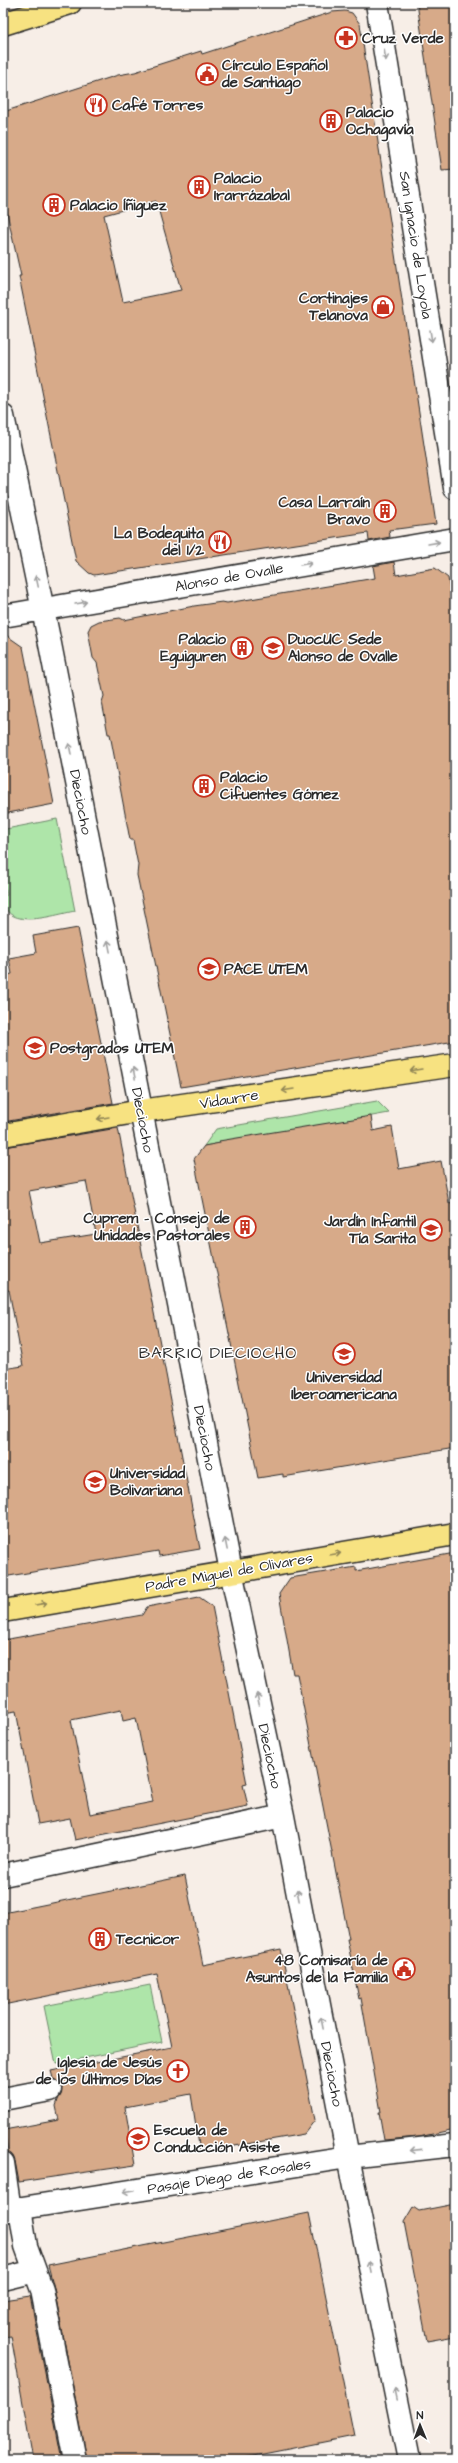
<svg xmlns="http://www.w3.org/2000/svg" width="458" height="2463" viewBox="0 0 458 2463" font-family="'Architects Daughter',sans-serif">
  <rect width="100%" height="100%" fill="#f7eee7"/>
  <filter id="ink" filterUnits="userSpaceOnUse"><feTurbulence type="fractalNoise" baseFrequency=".025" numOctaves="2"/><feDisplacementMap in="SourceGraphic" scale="8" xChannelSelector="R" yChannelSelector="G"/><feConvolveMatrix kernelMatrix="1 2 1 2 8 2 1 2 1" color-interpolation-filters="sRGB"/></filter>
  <g filter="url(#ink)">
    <!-- green -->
    <path fill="#aee5a9" stroke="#6c886a" d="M 57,819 L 75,911 C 53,915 3,933 3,896 L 7,895 L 3,876 L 3,832 L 6,829 Z
      M 377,1101 L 389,1113 L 204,1146 L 216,1129 Z
      M 150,1985 L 162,2042 L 56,2064 L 44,2006 Z"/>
    <!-- building -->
    <path fill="#d7aa89" stroke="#2b2b2b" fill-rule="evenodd" d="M 417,3 L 455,3 L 455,169 L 442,170 Z
      M 345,11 L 352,13 L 360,24 L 436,524 L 389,530 L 390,537 L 369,541 L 368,533 L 94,575 L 89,573 L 76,561 L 19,276 L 21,276 L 3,195 L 3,112 L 118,75 L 135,72 L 201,51 L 202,54 L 332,12 ZM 156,201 L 181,290 L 123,302 L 104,215 Z
      M 394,562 L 396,575 L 435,568 L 448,578 L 455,622 L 455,1041 L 181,1087 L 137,875 L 138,865 L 133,840 L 130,840 L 110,734 L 108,734 L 102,702 L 104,696 L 97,663 L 93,658 L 88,631 L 91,625 L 99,621 L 120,618 L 124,620 L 194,606 L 222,602 L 227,603 L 375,578 L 373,566 Z
      M 3,633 L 23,647 L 54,804 L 3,814 Z
      M 78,928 L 113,1103 L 3,1122 L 3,976 L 12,974 L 9,958 L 36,953 L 33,936 Z
      M 371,1116 L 373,1131 L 392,1127 L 399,1169 L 441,1161 L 449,1203 L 455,1202 L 455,1448 L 283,1477 L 283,1474 L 258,1478 L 194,1159 L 204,1146 L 220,1143 L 219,1141 Z
      M 118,1128 L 200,1549 L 159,1556 L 158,1551 L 3,1577 L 3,1369 L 23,1366 L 9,1290 L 3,1291 L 3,1147 ZM 86,1181 L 96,1234 L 40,1243 L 29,1191 Z
      M 455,1553 L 455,2129 L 419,2137 L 384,2140 L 379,2112 L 381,2112 L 361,1998 L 359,1999 L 347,1939 L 349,1939 L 297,1674 L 293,1674 L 279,1594 L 290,1578 L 356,1567 L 356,1571 Z
      M 199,1597 L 212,1606 L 247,1784 L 243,1785 L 248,1806 L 75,1840 L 70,1818 L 38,1824 L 16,1711 L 3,1713 L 3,1640 L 142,1615 L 147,1607 ZM 121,1710 L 123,1721 L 136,1718 L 153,1802 L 90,1814 L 71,1720 Z
      M 185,1876 L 203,1965 L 281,1949 L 315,2120 L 304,2134 L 200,2152 L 191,2094 L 125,2107 L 135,2165 L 19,2182 L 15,2161 L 8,2152 L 4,2130 L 59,2120 L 56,2106 L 62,2088 L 59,2082 L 53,2078 L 51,2071 L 172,2047 L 157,1974 L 3,2005 L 3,1913 Z
      M 455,2204 L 455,2336 L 427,2341 L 404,2222 L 413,2207 L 419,2211 Z
      M 309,2213 L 354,2436 L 233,2460 L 87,2460 L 54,2288 L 48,2265 Z
      M 30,2296 L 62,2460 L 33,2460 L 11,2336 L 3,2337 L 3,2300 Z"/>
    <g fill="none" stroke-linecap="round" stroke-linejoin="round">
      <!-- minor casing -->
      <g stroke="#2b2b2b" stroke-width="25">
        <path id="minor" d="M 377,3 L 455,488
          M 3,416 L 50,644 L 231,1571 L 283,1816 L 348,2157 L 409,2460
          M 3,616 L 455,539
          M 3,1875 L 283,1816
          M 3,2099 L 50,2090
          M 3,2163 L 10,2210
          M 20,2208 L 26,2246 L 42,2290 L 75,2460
          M 3,2211 L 348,2157 L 455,2145
          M 3,2279 L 35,2271"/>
      </g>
      <!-- major casing -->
      <g stroke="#2b2b2b" stroke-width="25">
        <path id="major" d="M 3,24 L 70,3
          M 3,1135 L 141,1111 L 455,1065
          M 3,1611 L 455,1534"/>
      </g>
      <!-- minor -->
      <use href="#minor" stroke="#fff" stroke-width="22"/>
      <!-- major -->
      <use href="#major" stroke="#f7e281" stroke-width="22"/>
    </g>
    <!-- one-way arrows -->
    <defs><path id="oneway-shaft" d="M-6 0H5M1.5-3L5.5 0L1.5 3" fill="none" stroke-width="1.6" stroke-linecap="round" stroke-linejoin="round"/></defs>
    <g stroke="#a0a0a0">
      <use href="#oneway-shaft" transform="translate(385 55) rotate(81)"/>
      <use href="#oneway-shaft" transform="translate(431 336) rotate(81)"/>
      <use href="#oneway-shaft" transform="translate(434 543) rotate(-10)"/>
      <use href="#oneway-shaft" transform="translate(306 564) rotate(-10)"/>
      <use href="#oneway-shaft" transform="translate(37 581) rotate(-102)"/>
      <use href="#oneway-shaft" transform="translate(81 603) rotate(-10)"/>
      <use href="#oneway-shaft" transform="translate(70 749) rotate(-101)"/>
      <use href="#oneway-shaft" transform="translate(109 946) rotate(-101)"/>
      <use href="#oneway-shaft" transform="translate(134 1073) rotate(-101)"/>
      <use href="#oneway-shaft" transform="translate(226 1544) rotate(-101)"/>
      <use href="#oneway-shaft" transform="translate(258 1699) rotate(-102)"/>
      <use href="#oneway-shaft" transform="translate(298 1895) rotate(-101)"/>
      <use href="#oneway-shaft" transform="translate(322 2023) rotate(-101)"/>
      <use href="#oneway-shaft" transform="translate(416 2150) rotate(174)"/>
      <use href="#oneway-shaft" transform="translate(129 2191) rotate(171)"/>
      <use href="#oneway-shaft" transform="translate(370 2267) rotate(-102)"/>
      <use href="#oneway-shaft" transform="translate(396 2394) rotate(-102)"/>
    </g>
    <g stroke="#918656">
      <use href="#oneway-shaft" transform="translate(416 1070) rotate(171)"/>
      <use href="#oneway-shaft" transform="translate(288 1090) rotate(171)"/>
      <use href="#oneway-shaft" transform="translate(103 1118) rotate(170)"/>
      <use href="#oneway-shaft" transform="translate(335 1554) rotate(-9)"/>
      <use href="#oneway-shaft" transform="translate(41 1604) rotate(-10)"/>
    </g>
  </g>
  <!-- icons -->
  <defs>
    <g id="pharmacy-ring" transform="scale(1.15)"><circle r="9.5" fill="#fff" stroke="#c8321e" stroke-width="1.5"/><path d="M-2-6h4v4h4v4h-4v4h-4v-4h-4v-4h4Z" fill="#c8321e"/></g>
    <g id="civic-ring" transform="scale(1.15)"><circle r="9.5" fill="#fff" stroke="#c8321e" stroke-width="1.5"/><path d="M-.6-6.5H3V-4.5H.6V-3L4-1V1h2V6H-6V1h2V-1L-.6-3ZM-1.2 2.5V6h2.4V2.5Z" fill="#c8321e"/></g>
    <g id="restaurant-ring" transform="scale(1.15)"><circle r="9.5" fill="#fff" stroke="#c8321e" stroke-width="1.5"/><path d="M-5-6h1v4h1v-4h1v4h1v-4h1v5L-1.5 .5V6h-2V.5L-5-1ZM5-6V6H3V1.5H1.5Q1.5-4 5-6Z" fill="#c8321e"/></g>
    <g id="building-ring" transform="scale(1.15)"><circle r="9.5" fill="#fff" stroke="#c8321e" stroke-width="1.5"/><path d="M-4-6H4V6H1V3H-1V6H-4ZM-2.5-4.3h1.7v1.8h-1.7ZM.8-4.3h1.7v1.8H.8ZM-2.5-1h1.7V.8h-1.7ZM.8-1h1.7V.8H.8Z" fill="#c8321e"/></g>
    <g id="shop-ring" transform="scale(1.15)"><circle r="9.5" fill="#fff" stroke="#c8321e" stroke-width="1.5"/><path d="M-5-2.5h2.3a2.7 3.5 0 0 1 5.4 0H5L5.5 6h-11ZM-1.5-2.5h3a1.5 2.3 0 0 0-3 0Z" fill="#c8321e"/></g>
    <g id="university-ring" transform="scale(1.15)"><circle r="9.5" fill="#fff" stroke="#c8321e" stroke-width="1.5"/><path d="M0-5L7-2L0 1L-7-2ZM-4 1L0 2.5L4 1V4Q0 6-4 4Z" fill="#c8321e"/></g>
    <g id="school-ring" transform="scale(1.15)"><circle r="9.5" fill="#fff" stroke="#c8321e" stroke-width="1.5"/><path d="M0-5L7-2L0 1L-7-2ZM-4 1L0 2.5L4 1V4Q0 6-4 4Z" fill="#c8321e"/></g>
    <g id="church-ring" transform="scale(1.15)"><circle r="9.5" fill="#fff" stroke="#c8321e" stroke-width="1.5"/><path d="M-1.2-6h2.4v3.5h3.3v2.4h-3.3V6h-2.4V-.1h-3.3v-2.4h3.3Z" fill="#c8321e"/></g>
  </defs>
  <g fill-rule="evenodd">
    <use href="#pharmacy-ring" x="346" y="38"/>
    <use href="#civic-ring" x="207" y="74"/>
    <use href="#restaurant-ring" x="96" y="105"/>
    <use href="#building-ring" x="331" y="121"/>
    <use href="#building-ring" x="199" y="187"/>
    <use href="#building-ring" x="54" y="205"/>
    <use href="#shop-ring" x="383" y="307"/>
    <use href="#building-ring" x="385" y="511"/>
    <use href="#restaurant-ring" x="220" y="542"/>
    <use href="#building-ring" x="242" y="648"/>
    <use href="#university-ring" x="273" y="648"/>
    <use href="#building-ring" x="204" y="786"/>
    <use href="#university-ring" x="209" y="969"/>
    <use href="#university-ring" x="35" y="1048"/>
    <use href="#building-ring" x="245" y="1227"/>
    <use href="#school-ring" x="431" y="1230"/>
    <use href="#university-ring" x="344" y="1354"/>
    <use href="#university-ring" x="95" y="1482"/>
    <use href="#building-ring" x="100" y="1939"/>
    <use href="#civic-ring" x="404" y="1969"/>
    <use href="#church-ring" x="178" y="2071"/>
    <use href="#university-ring" x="138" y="2139"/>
  </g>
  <g text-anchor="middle" stroke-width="3" stroke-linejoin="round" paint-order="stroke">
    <!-- poi labels -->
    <g font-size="15" font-weight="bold" fill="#2b2b2b" stroke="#fff" text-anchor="start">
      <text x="362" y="43">Cruz Verde</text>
      <text x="222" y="70">Círculo Español<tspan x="222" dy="17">de Santiago</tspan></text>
      <text x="112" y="110">Café Torres</text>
      <text x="346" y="117">Palacio<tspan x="346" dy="17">Ochagavía</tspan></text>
      <text x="214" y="183">Palacio<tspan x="214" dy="17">Irarrázabal</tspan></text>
      <text x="70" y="210">Palacio Íñiguez</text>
      <text x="368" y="303" text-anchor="end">Cortinajes<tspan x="368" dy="17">Telanova</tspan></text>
      <text x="370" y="507" text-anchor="end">Casa Larraín<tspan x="370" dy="17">Bravo</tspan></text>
      <text x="204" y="538" text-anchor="end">La Bodeguita<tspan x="204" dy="17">del 1/2</tspan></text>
      <text x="226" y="644" text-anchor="end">Palacio<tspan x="226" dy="17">Eguiguren</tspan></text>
      <text x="288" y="644">DuocUC Sede<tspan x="288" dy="17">Alonso de Ovalle</tspan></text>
      <text x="220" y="782">Palacio<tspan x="220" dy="17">Cifuentes Gómez</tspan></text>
      <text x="224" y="974">PACE UTEM</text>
      <text x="50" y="1053">Postgrados UTEM</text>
      <text x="230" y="1223" text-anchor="end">Cuprem - Consejo de<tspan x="230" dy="17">Unidades Pastorales</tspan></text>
      <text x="416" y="1226" text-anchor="end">Jardín Infantil<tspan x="416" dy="17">Tía Sarita</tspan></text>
      <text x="344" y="1382" text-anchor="middle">Universidad<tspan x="344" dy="17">Iberoamericana</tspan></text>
      <text x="110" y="1478">Universidad<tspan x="110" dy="17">Bolivariana</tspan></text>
      <text x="116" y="1944">Tecnicor</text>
      <text x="388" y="1965" text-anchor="end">48 Comisaría de<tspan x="388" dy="17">Asuntos de la Familia</tspan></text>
      <text x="162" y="2067" text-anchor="end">Iglesia de Jesús<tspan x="162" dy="17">de los Últimos Días</tspan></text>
      <text x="154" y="2135">Escuela de<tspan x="154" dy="17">Conducción Asiste</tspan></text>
    </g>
    <!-- street labels -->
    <g font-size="15" fill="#2b2b2b" stroke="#fff">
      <text transform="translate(416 245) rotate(81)" y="5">San Ignacio de Loyola</text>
      <text transform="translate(229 577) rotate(-10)" y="5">Alonso de Ovalle</text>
      <text transform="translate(81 802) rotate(79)" y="5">Dieciocho</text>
      <text transform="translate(229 1099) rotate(-9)" y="5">Vidaurre</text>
      <text transform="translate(143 1120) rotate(79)" y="5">Dieciocho</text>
      <text transform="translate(205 1438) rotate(79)" y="5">Dieciocho</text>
      <text transform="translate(229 1572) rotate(-10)" y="5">Padre Miguel de Olivares</text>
      <text transform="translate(270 1756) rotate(78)" y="5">Dieciocho</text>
      <text transform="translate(332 2074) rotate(79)" y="5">Dieciocho</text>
      <text transform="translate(229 2176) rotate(-9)" y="5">Pasaje Diego de Rosales</text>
    </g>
    <!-- neighbourhood labels -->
    <g font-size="16" letter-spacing="1" fill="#2b2b2b" stroke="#fff">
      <text x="218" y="1358">BARRIO DIECIOCHO</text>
    </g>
  </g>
  <!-- margin -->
  <rect width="458" height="2463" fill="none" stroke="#fff" stroke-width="16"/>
  <rect x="8" y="8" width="442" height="2447" fill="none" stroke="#2b2b2b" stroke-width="1.5" filter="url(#ink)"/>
  <!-- north arrow -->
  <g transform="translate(420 2425) rotate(359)" stroke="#ffffff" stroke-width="3" paint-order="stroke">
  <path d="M0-3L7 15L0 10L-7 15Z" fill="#2b2b2b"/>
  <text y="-6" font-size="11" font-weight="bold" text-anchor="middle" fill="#2b2b2b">N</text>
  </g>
</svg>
